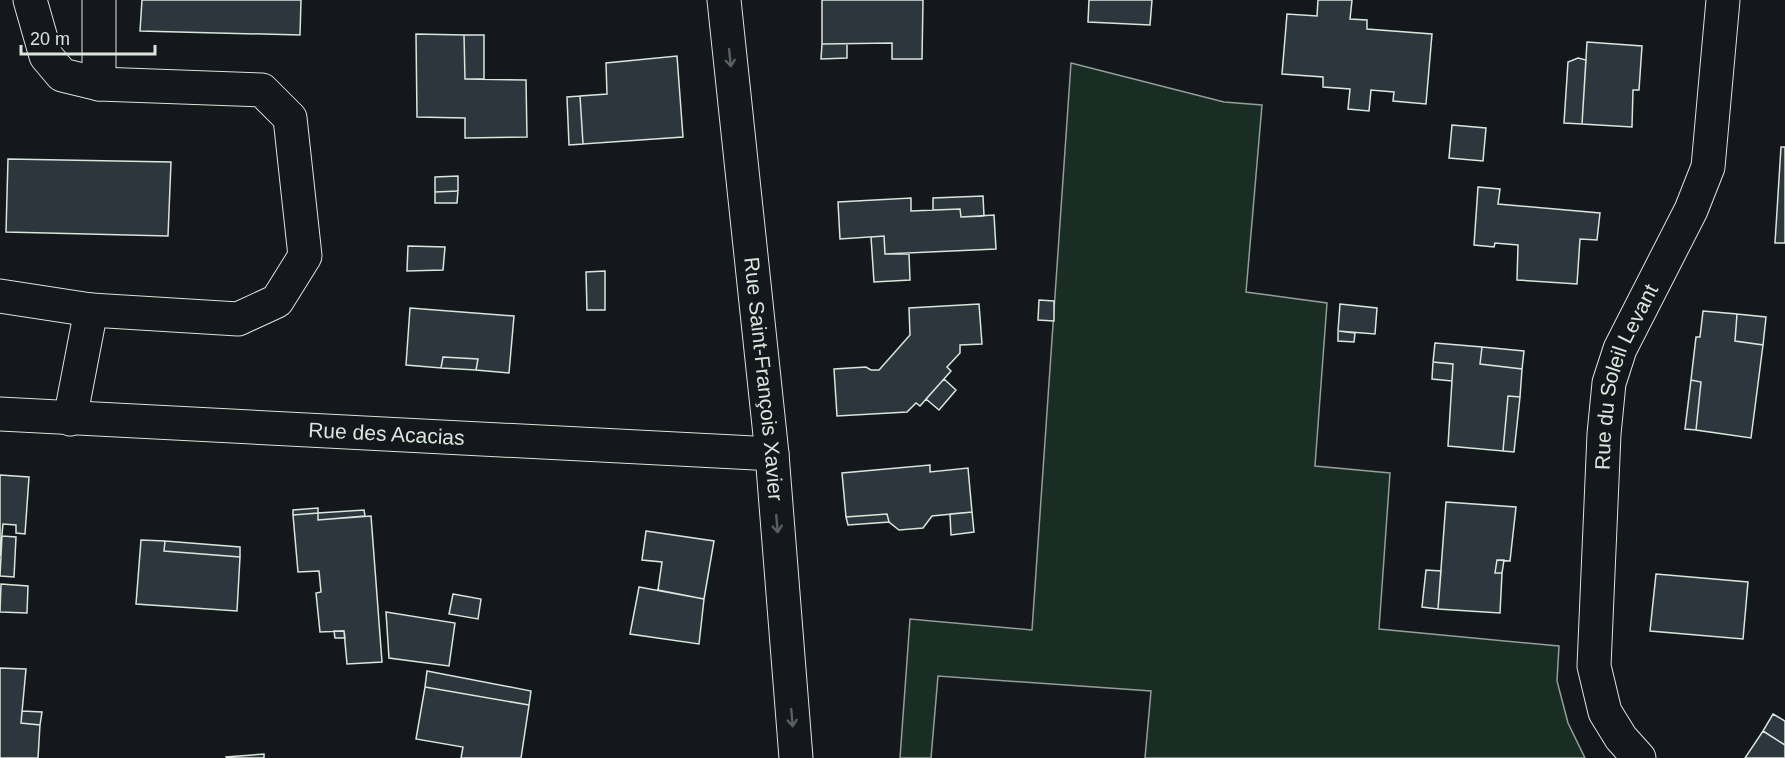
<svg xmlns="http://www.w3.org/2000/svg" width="1785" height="758" viewBox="0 0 1785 758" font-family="Helvetica,sans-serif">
  <rect width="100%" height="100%" fill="#14181c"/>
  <!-- green -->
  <path fill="#1a2d24" stroke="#939e99" stroke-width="1.5" d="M 1071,63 L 1224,102 L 1262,105 L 1246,292 L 1327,303 L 1315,466 L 1390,473 L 1379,629 L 1559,646 L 1557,681 L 1568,723 L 1585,758 L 1145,758 L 1151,691 L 938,676 L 931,758 L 900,758 L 910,619 L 1032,630 Z"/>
  <!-- building -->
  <path fill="#2c363c" stroke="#d8e6dc" stroke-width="1.5" d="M 142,0 L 301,0 L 300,35 L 140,31 Z
    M 822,0 L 923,0 L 922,59 L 892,59 L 892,43 L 822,44 Z
    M 1089,0 L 1152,0 L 1150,25 L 1088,22 Z
    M 1318,0 L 1352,0 L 1350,19 L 1367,20 L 1367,29 L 1432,34 L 1426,104 L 1393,101 L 1394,92 L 1371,90 L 1369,111 L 1348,109 L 1350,89 L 1323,87 L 1323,77 L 1282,74 L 1287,14 L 1317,16 Z
    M 416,34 L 464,35 L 465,79 L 526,80 L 527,137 L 465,138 L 465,118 L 417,117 Z
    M 464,35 L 484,35 L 484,79 L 465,79 Z
    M 1587,42 L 1642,46 L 1639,90 L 1633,90 L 1632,127 L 1582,124 Z
    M 822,44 L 847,44 L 847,58 L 821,59 Z
    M 677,56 L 683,137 L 583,144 L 580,96 L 607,94 L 606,63 Z
    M 1578,58 L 1586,60 L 1582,124 L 1564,123 L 1568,62 Z
    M 580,96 L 583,144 L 569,145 L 567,97 Z
    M 1452,125 L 1486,128 L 1483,161 L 1449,158 Z
    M 1781,147 L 1785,147 L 1785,243 L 1775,243 Z
    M 8,159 L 171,162 L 168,236 L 6,232 Z
    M 458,176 L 458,191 L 435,192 L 435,177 Z
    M 1478,187 L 1500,189 L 1498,204 L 1600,213 L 1597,240 L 1580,239 L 1577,284 L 1517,280 L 1518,245 L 1495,243 L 1494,247 L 1474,245 Z
    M 458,191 L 457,203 L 435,203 L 435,192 Z
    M 983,196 L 984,216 L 961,217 L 960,209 L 933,210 L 933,198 Z
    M 911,198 L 911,211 L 960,209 L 961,217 L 994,215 L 996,249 L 885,254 L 884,236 L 840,239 L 838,202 Z
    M 884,236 L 885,254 L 909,254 L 910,280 L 874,282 L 871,237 Z
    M 408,246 L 445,247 L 443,270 L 407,271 Z
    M 605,271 L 605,310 L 587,310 L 586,272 Z
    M 1039,300 L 1054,301 L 1054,321 L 1038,320 Z
    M 979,304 L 982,344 L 960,345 L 960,353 L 947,367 L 951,371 L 920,406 L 916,403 L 907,412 L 837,416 L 834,369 L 866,367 L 871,370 L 879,370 L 910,335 L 909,308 Z
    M 1340,304 L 1377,308 L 1375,334 L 1338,331 Z
    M 410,308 L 514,316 L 509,373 L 476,370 L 478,359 L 443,357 L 441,368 L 406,365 Z
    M 1703,311 L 1737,314 L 1735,341 L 1763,345 L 1751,438 L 1696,430 L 1701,382 L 1691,380 L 1696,337 L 1700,337 Z
    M 1737,314 L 1766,317 L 1763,345 L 1735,341 Z
    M 1338,331 L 1355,333 L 1354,342 L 1338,341 Z
    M 1435,343 L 1482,347 L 1480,364 L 1522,369 L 1520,397 L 1508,396 L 1503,451 L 1448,446 L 1453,364 L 1433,362 Z
    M 1482,347 L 1524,351 L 1522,369 L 1480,364 Z
    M 443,357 L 478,359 L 476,370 L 441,368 Z
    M 1433,362 L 1453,364 L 1452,381 L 1432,379 Z
    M 944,379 L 956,390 L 939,410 L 926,399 Z
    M 1691,380 L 1701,382 L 1696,430 L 1685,429 Z
    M 1508,396 L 1520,397 L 1514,452 L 1503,451 Z
    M 930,465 L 930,472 L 968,468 L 972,512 L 932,516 L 923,528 L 899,530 L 889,522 L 887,514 L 846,517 L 842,473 Z
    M 0,475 L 29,477 L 25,534 L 16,533 L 16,525 L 3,524 L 0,556 Z
    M 1446,502 L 1516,507 L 1510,561 L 1497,560 L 1495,573 L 1502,573 L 1500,613 L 1438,609 Z
    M 318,508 L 318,513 L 293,515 L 293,510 Z
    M 364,510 L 365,516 L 318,520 L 318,513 Z
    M 972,512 L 974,532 L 951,535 L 950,514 Z
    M 318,513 L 318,520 L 371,516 L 382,662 L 347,664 L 344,631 L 320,632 L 316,593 L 321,592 L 319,571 L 298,572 L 293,515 Z
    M 887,514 L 889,522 L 848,525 L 846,517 Z
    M 646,531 L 714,541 L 704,599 L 658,590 L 662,562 L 642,560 Z
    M 2,536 L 16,537 L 14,577 L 0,576 Z
    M 141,540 L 165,541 L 164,551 L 240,557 L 237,611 L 136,604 Z
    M 165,541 L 240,547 L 240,557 L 164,551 Z
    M 1497,560 L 1504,560 L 1502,573 L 1495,573 Z
    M 1426,570 L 1441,571 L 1438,609 L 1422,607 Z
    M 1656,574 L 1748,582 L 1743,639 L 1650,631 Z
    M 1,584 L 28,586 L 27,613 L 0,612 Z
    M 639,587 L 704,599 L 699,644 L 630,634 Z
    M 453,594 L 481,599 L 478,619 L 449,614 Z
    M 386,612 L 455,623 L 449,666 L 389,658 Z
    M 334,631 L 344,631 L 345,638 L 335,638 Z
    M 0,668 L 26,669 L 21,723 L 40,725 L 38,758 L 0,758 Z
    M 427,671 L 531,691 L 529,705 L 425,687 Z
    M 425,687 L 529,705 L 521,758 L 461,758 L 463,747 L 416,739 Z
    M 22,711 L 42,712 L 40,725 L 21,723 Z
    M 1773,714 L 1785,721 L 1785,745 L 1763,731 Z
    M 1763,731 L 1785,745 L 1785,758 L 1745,758 Z
    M 264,754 L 264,758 L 226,758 L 226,757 Z"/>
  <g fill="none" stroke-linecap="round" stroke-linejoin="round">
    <!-- street casing -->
    <g stroke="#d8e6dc" stroke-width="35">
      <g id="street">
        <path d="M 99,0 L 99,84"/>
        <path id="s1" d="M 724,0 L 772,454 L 796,758"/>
        <path d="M 0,296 L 91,310 L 238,319 L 277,301 L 305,256 L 290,118 L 262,90 L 99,84 L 62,75 L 46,56 L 30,0"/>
        <path id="s2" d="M 0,414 L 772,454"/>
        <path d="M 70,419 L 91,310"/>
        <path id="s3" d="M 1639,758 L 1621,738 L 1605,712 L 1594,666 L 1604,434 L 1609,383 L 1620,349 L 1691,210 L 1708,167 L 1723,0"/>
      </g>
    </g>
    <!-- street -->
    <use href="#street" stroke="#14181c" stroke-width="33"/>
  </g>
  <!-- one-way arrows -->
  <defs><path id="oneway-shaft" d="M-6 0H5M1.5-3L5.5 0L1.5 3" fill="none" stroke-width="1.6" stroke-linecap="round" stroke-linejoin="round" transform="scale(1.5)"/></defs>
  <g stroke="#59605f">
    <use href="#oneway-shaft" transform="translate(730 58) rotate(84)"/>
    <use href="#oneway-shaft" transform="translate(777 524) rotate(85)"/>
    <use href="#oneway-shaft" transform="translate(792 718) rotate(85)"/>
  </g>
  <g text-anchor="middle" stroke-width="4.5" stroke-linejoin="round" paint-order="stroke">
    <!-- street labels -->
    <g font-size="21" fill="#d8e6dc" stroke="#14181c">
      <text dy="7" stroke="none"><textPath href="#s1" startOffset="381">Rue Saint-François Xavier</textPath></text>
      <text dy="7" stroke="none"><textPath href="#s3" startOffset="398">Rue du Soleil Levant</textPath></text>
      <text dy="7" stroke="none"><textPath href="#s2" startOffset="387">Rue des Acacias</textPath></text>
    </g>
  </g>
  <!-- scale -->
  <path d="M21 45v9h134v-9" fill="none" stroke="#d8e6dc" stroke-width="3"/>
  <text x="30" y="45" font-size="18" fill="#d8e6dc" stroke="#14181c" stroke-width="4.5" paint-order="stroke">20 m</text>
</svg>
